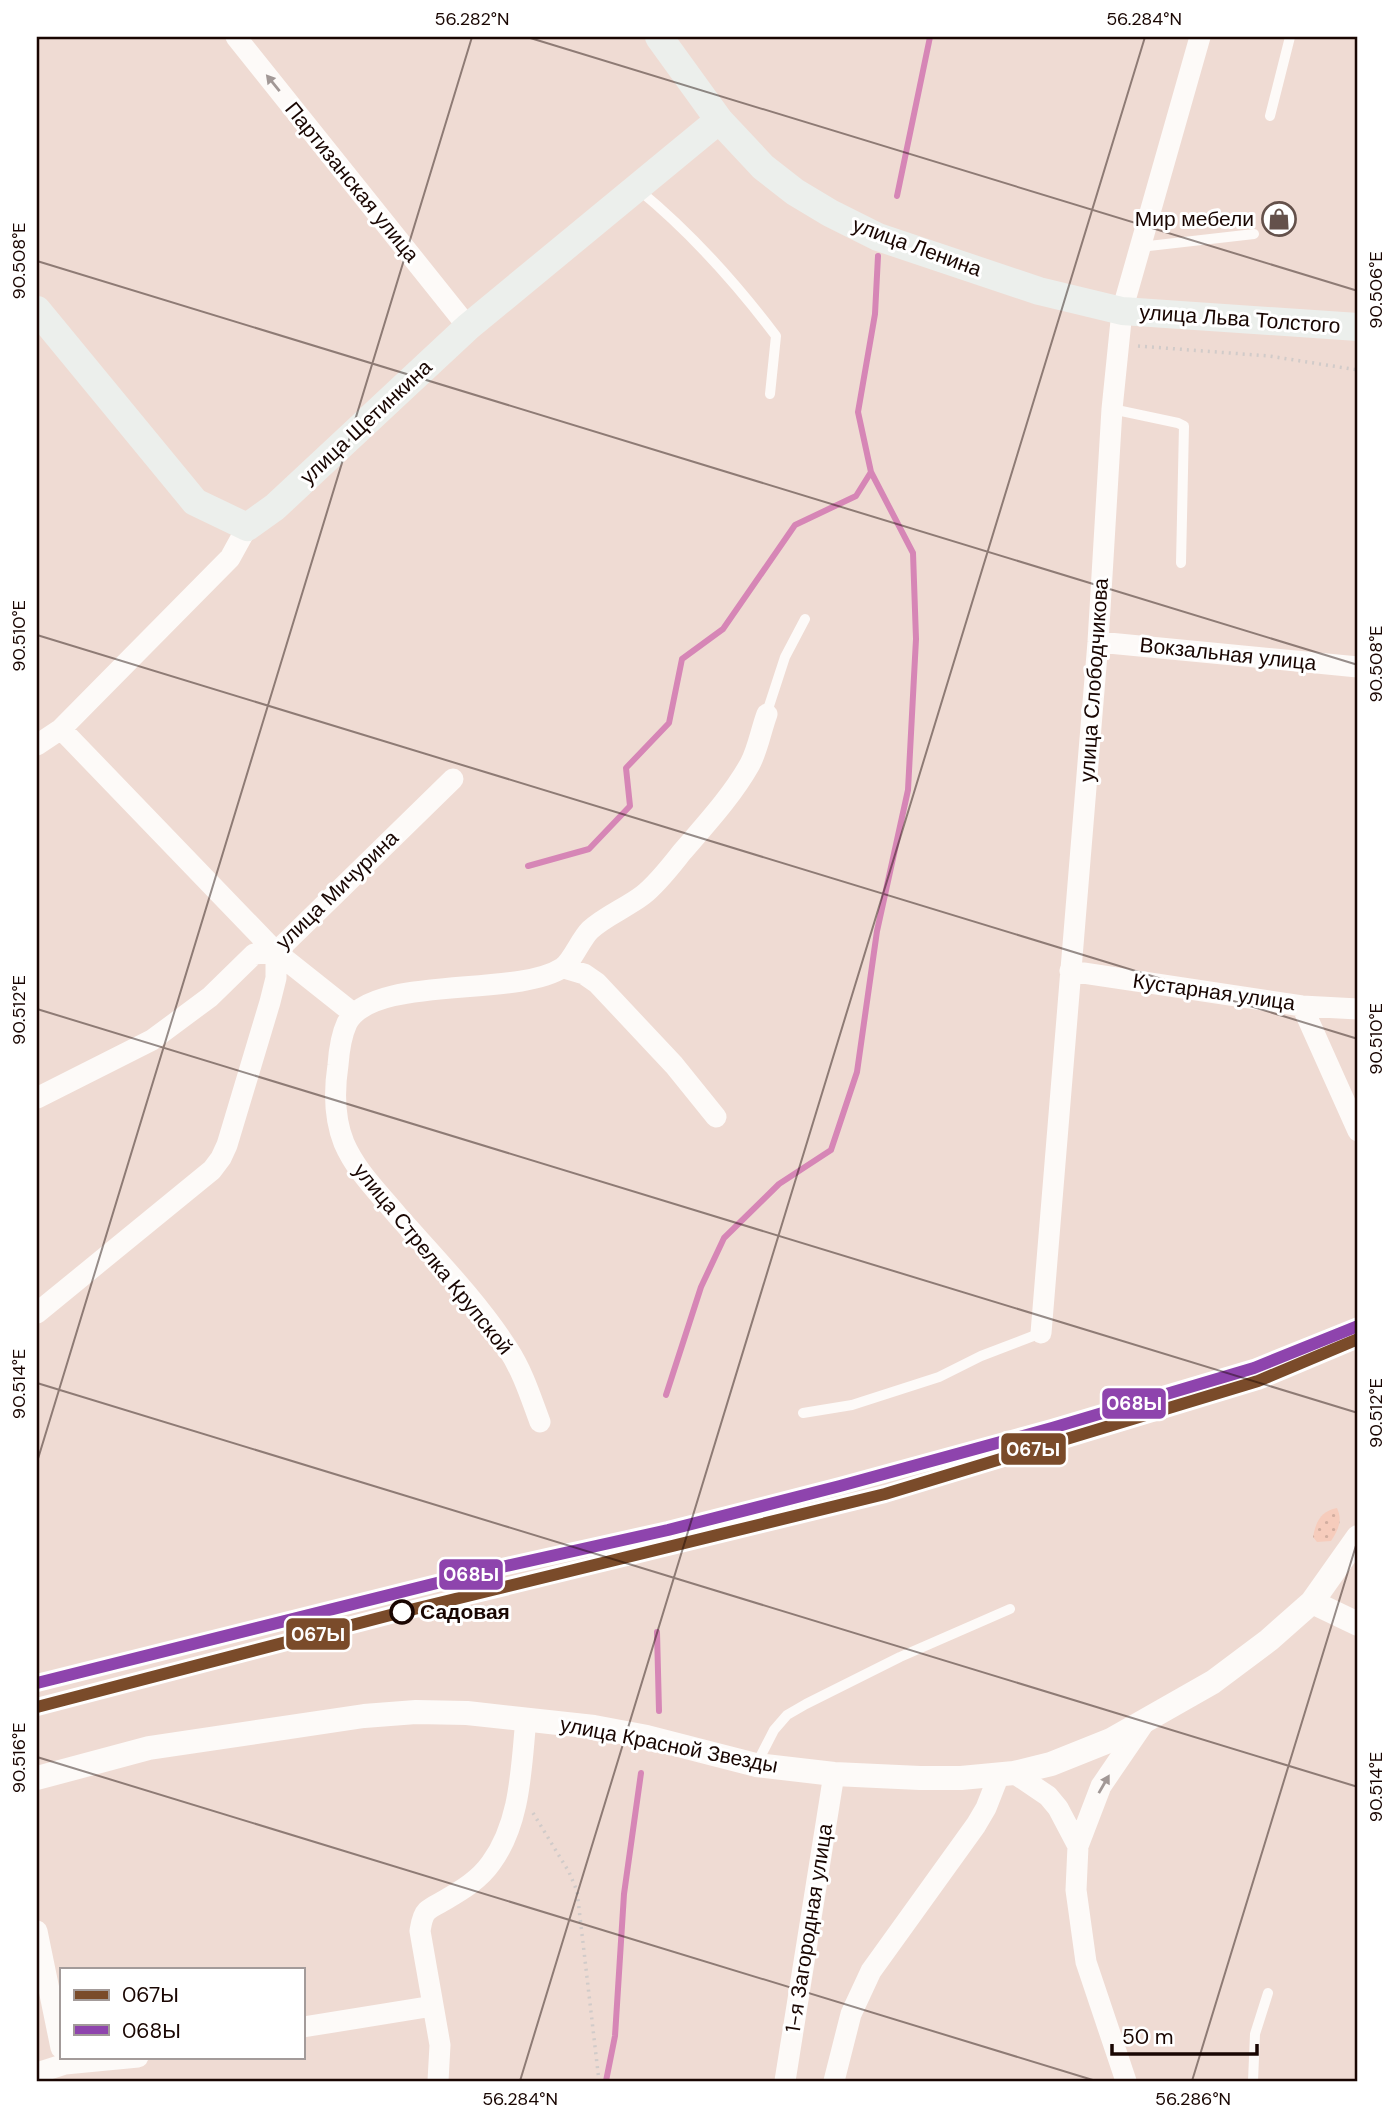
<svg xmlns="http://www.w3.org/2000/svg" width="1395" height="2118" viewBox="0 0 1395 2118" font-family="'DM Sans',sans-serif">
  <defs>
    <pattern id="grass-dots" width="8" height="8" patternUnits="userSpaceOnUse" patternTransform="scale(1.75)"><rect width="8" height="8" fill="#f6ccbc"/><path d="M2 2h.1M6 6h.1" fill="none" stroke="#d2aea0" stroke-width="1.8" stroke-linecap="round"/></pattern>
  </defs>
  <rect width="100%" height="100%" fill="#efdbd3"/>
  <!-- grass -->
  <path fill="url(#grass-dots)" d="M 1337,1508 C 1343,1521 1338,1530 1331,1541 L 1317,1542 L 1313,1537 C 1316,1521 1321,1511 1337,1508 Z"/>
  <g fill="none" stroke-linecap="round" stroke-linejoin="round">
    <!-- stream -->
    <path stroke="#d686b6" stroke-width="6" d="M 897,196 L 930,37
      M 528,866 L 589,849 L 630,806 L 626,768 L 669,723 L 682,659 L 723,629 L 795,525 L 856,496 L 871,472
      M 666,1395 L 701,1287 L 724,1238 L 779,1184 L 831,1150 L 857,1072 L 877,931 L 908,790 L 916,639 L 913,553 L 871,472 L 858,412 L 875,314 L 878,256
      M 657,1632 L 659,1711
      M 606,2081 L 615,2036 L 624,1894 L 641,1773"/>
    <!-- path -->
    <path stroke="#d1cbc9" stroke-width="3.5" stroke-dasharray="2 5" stroke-linecap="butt" d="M 1138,346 L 1269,356 L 1358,370
      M 533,1813 L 569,1872 L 577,1891 L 599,2081"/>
    <!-- service -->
    <path stroke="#fdfaf8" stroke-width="10" d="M 1270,116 L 1290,37
      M 639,190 C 690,232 736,283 776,336 L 770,394
      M 1140,247 L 1254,234
      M 1112,409 L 1178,423 L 1184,426 L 1181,563
      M 769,706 L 785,657 L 805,619
      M 803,1413 L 852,1405 L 939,1377 L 981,1356 L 1041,1333
      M 756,1765 L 774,1730 L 787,1715 L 806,1704 L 900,1657 L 1010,1609
      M 1253,2081 L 1255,2034 L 1268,1993"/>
    <!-- minor -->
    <path stroke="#fdfaf8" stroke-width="21" d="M 236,37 L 468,327
      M 1098,642 L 1358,667
      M 61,729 L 276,952 L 354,1014
      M 37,745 L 61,729 L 230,558 L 247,527
      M 564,968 L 584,974 L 597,983 L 674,1065 L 716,1117
      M 1070,971 L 1302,1006 L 1358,1009
      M 1302,1006 L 1358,1131
      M 37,1098 L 152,1040 L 210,997 L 254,954 L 276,952 L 453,779
      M 37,1313 L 212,1170 L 221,1158 L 227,1145 L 270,1002 L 276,978 L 276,952
      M 1041,1333 L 1098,642 L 1112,409 L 1122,311 L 1200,37
      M 540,1422 C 531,1398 523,1372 508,1349 C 477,1301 435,1258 397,1215 C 378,1192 356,1171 344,1143 C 334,1118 334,1091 338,1065 C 339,1051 341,1036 347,1023 C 373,974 515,998 562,968 C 572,962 580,940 590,930 C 605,916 626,908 643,895 C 658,883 670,867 682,852 C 706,824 732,796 750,764 C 758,749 761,730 767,714
      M 1014,1773 L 1048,1796 L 1058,1808 L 1078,1846
      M 37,1931 L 61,2048
      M 303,2027 L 433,2006
      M 37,2073 L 65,2064 L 138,2057
      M 438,2081 L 440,2045 L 420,1931 C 421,1925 422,1916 427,1911 C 431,1907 440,1903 445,1900 C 462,1890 479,1880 491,1863 C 521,1822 521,1768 526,1719
      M 785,2081 L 834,1774
      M 834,2081 L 851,2014 L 871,1971 L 976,1825 L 986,1808 L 999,1775
      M 1126,2081 L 1086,1962 L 1076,1890 L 1078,1846 L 1101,1786 L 1144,1723"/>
    <!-- tertiary -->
    <path stroke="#fdfaf8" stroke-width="24" d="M 1312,1602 L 1358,1624
      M 37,1778 L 149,1748 L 364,1716 L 416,1712 L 467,1713 L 594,1727 L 647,1737 L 756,1765 L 834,1774 L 920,1778 L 961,1778 L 1014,1773 L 1051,1764 L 1111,1740 L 1213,1682 L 1269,1640 L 1312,1602 L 1358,1537"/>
    <!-- secondary -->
    <path stroke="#ecefec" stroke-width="28" d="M 659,37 L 719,120 L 763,167 L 795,192 L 830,213 L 878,237 L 1039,291 L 1122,311 L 1358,327
      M 37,310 L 195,502 L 247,527 L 275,507 L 468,327 L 719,120"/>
    <!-- rail-1 casing -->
    <g stroke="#fff" stroke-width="18">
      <path id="rail-1" d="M 37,1707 L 402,1612 L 885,1494 L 1258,1381 L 1358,1339"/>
    </g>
    <!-- rail-2 casing -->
    <g stroke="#fff" stroke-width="18">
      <path id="rail-2" d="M 37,1683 L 493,1569 L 668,1530 L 840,1486 L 1052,1428 L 1254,1368 L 1358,1326"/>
    </g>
    <!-- rail-1 -->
    <use href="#rail-1" stroke="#7a4b2a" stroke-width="12"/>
    <!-- rail-2 -->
    <use href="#rail-2" stroke="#8e44ad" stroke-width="12"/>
  </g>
  <!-- one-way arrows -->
  <defs><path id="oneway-solid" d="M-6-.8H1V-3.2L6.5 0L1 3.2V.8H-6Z" transform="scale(1.75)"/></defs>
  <g fill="#a29896">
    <use href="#oneway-solid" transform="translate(273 83) rotate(-129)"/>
    <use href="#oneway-solid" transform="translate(1104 1784) rotate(-60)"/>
  </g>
  <!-- ticks -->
  <path fill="none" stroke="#190602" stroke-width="2" stroke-opacity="0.45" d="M 527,37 L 1358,291M 37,261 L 1358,665M 37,635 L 1358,1039M 37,1009 L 1358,1413M 37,1383 L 1358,1787M 37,1462 L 472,37M 37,1757 L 1096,2081M 520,2081 L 1145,37M 1192,2081 L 1358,1539"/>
  <!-- icons -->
  <defs>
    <g id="shop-ring" transform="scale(1.75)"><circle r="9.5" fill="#fff" stroke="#64514b" stroke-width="1.5"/><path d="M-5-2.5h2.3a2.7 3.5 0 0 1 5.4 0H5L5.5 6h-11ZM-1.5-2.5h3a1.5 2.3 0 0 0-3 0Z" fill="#64514b"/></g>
  </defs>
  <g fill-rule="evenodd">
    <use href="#shop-ring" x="1279" y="219"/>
  </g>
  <!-- markers -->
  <circle fill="#fff" stroke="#190602" stroke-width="3.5" cx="402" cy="1612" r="11"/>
  <g text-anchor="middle" stroke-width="6" stroke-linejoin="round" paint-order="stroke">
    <!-- street labels -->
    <g font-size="21" fill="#190602" stroke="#fff">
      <text transform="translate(352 182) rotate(51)" y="7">Партизанская улица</text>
      <text transform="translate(917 247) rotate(20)" y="7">улица Ленина</text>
      <text transform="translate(1240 319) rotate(4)" y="7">улица Льва Толстого</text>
      <text transform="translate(366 422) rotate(-43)" y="7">улица Щетинкина</text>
      <text transform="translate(1228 654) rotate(6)" y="7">Вокзальная улица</text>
      <text transform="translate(1094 680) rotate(-86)" y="7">улица Слободчикова</text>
      <text transform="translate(337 890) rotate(-44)" y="7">улица Мичурина</text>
      <text transform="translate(1214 992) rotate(8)" y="7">Кустарная улица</text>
      <text transform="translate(433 1259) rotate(51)" y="7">улица Стрелка Крупской</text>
      <text transform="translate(669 1745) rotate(11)" y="7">улица Красной Звезды</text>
      <text transform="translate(809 1928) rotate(-81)" y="7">1-я Загородная улица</text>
    </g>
    <!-- poi labels -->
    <g font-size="21" fill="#190602" stroke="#fff" text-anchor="end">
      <text x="1254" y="226">Мир мебели</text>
    </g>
    <!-- stop labels -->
    <g font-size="21" font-weight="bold" fill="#190602" stroke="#fff" text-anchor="start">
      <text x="420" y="1619">Садовая</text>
    </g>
  </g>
  <g stroke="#fff" stroke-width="2.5">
    <rect x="1101" y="1387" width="66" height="33" rx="7" fill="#8e44ad"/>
    <rect x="1000" y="1432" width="67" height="34" rx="7" fill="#7a4b2a"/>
    <rect x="438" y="1558" width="66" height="33" rx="7" fill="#8e44ad"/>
    <rect x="285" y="1617" width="66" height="34" rx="7" fill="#7a4b2a"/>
  </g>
  <g font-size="19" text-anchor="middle" font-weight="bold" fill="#fff">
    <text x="1134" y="1410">068Ы</text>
    <text x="1033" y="1456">067Ы</text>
    <text x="471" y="1581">068Ы</text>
    <text x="318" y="1641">067Ы</text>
  </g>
  <!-- border -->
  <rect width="1395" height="2118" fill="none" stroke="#ffffff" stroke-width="77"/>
  <!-- legend -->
  <rect x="60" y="1968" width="245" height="91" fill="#ffffff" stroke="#a39b9a" stroke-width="2"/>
  <rect x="74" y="1990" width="35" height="10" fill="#7a4b2a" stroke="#a39b9a" stroke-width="2"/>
  <text x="122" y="2002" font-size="21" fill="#190602">067Ы</text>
  <rect x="74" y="2025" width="35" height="10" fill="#8e44ad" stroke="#a39b9a" stroke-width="2"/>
  <text x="122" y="2038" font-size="21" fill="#190602">068Ы</text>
  <!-- scale -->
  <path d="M1112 2044v10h145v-10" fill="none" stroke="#190602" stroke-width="3.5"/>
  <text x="1122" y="2044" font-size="21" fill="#190602" stroke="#ffffff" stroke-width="5" paint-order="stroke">50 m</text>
  <rect x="38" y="38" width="1318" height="2042" fill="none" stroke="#190602" stroke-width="2.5"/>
  <g font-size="18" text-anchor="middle" fill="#190602">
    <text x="472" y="25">56.282°N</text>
    <text x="1144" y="25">56.284°N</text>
    <text transform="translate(19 261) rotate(-90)" y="6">90.508°E</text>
    <text transform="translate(1376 290) rotate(-90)" y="6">90.506°E</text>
    <text transform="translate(19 636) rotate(-90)" y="6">90.510°E</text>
    <text transform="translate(1376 664) rotate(-90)" y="6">90.508°E</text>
    <text transform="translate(19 1010) rotate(-90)" y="6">90.512°E</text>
    <text transform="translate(1376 1039) rotate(-90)" y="6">90.510°E</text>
    <text transform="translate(19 1384) rotate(-90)" y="6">90.514°E</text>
    <text transform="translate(1376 1413) rotate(-90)" y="6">90.512°E</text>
    <text transform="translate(19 1758) rotate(-90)" y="6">90.516°E</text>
    <text transform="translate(1376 1787) rotate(-90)" y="6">90.514°E</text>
    <text x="520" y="2105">56.284°N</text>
    <text x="1193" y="2105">56.286°N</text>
  </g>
</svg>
